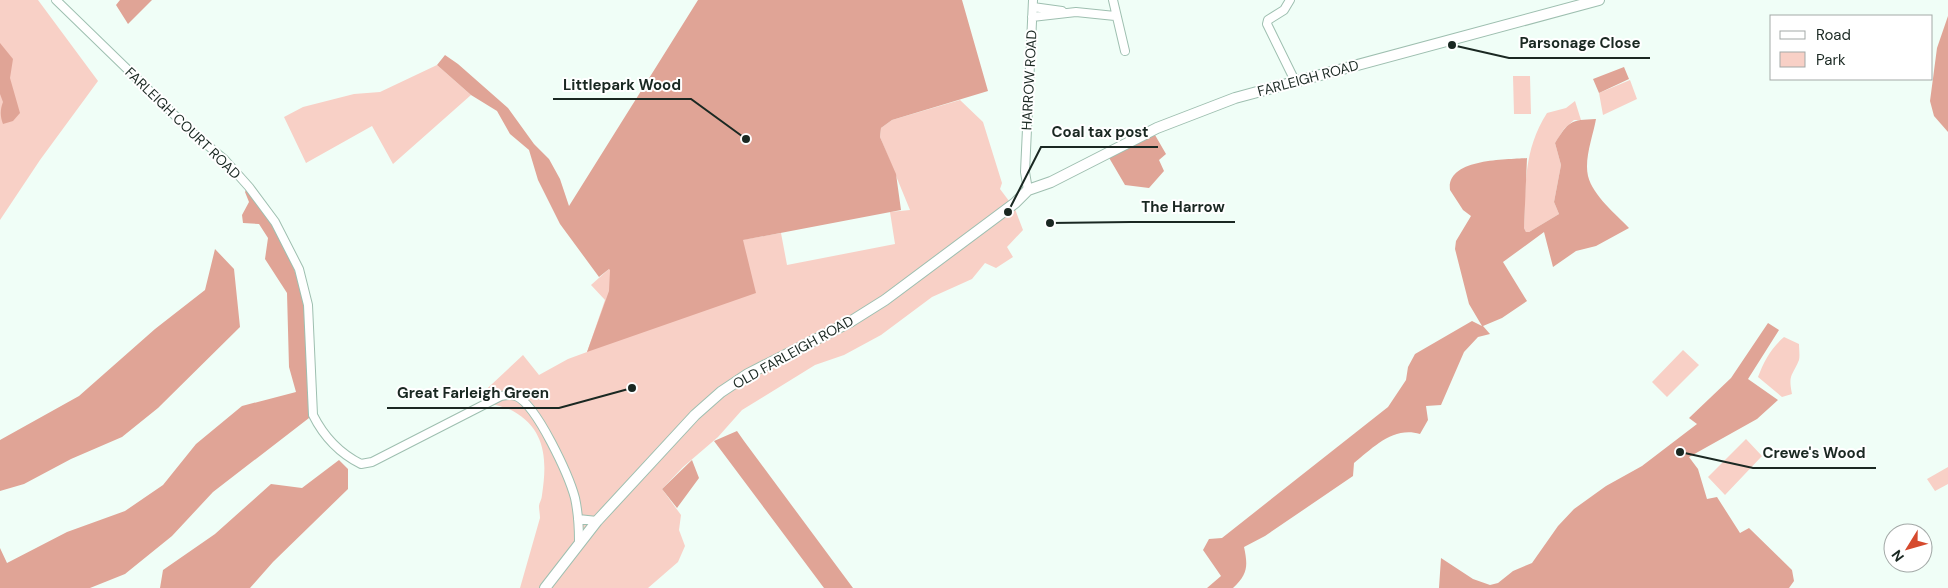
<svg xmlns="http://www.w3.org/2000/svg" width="1948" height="588" viewBox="0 0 1948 588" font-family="'DM Sans',sans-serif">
  <rect width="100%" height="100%" fill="#f0fef7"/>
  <!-- green -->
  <path fill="#f8d0c6" d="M 0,0 L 38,0 L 98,81 L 40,160 L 0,220 Z
    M 437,65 L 471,95 L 393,164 L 372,126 L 306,163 L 284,117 L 303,107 L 354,94 L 380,92 Z
    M 1513,76 L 1530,76 L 1531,114 L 1514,114 Z
    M 1630,80 L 1637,99 L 1603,115 L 1599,93 Z
    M 960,100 L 983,122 L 1002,183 L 1000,189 L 1015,209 L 1023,230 L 1007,247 L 1013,257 L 996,268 L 985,263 L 972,279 L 932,297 L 881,335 L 844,355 L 815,365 L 742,410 L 718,437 L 683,467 L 662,489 L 681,515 L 679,530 L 685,546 L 678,562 L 648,588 L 520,588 L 540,518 C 540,514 539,510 539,506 C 539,503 542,499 542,495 C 547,462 547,430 513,411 C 501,405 489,405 477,398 L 523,355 L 539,375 L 568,359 L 587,352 L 605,300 L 591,285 L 609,269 L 678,251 L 781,233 L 787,265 L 895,244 L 890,212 L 910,210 L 880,137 L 881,128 L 892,120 Z
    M 1575,101 L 1581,120 L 1574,120 L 1564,129 L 1555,143 L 1561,165 L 1554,202 L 1559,214 L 1529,232 L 1526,232 L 1524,228 C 1526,185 1523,151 1547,113 L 1566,108 Z
    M 1784,337 L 1799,344 C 1799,348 1800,356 1799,360 C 1792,377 1788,374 1792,394 L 1782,397 L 1758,377 C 1764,361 1771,348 1784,337 Z
    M 1683,350 L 1699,365 L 1667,397 L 1652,382 Z
    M 1746,439 L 1762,456 L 1725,495 L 1708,477 Z
    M 1948,467 L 1948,484 L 1935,491 L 1927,479 Z"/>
  <!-- forest -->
  <path fill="#e0a496" d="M 120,0 L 152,0 L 128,24 L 116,5 Z
    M 698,0 L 962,0 L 988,91 L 892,120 L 881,128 L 880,137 L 896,174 L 901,210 L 743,240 L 756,293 L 587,352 L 609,291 L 610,270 L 609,269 L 599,277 L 560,224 L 538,180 L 529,150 L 510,134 L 497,111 L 471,95 L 437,65 L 445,55 L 458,64 L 508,108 L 534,144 L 549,159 L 560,179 L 569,206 Z
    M 1948,16 L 1948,132 L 1934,116 L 1930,101 L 1937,48 Z
    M 0,43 L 13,59 L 10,78 L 20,113 L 13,121 L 3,124 C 0,117 0,109 3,102 L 0,94 Z
    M 1624,67 L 1629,79 L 1599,93 L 1593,79 Z
    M 1596,119 C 1593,136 1584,159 1588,176 C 1593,196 1616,214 1629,228 L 1596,246 L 1576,251 L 1553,267 L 1544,232 L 1503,262 L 1527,301 L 1502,318 L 1483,326 L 1490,334 L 1478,337 L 1464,352 L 1441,405 L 1426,406 L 1428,420 L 1420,434 C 1393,426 1373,448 1354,463 L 1353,476 L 1265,536 L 1244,547 C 1248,566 1248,574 1233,588 L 1207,588 L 1221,576 L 1203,550 L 1209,539 L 1222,538 L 1388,407 L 1406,380 L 1408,367 L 1415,354 L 1472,321 L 1482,326 L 1469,304 L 1455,249 L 1456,241 L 1471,216 L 1463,210 L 1450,190 C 1446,158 1507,160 1527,158 L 1524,228 L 1526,232 L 1529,232 L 1559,214 L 1554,202 L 1561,165 L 1555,143 C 1569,121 1570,120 1596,119 Z
    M 1155,135 L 1166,154 L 1159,160 L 1164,171 L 1149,188 L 1125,185 L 1108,156 Z
    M 247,188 C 261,208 275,228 286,250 C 311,301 310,362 309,418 L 213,492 L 172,536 L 125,574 L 90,588 L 0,588 L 0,548 L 7,563 L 67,532 L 125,511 L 163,485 L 196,444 L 242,406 L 296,392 L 289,367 L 287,293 L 265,259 L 268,238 L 259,224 L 243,223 L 242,215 L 249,202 L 245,192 Z
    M 215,249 L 234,269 L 240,327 L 158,408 L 122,437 L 71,459 L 24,484 L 0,491 L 0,440 L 79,396 L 155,329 L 205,290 Z
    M 1768,323 L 1779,330 L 1748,379 L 1778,400 L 1757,419 L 1689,457 L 1698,469 L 1707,499 L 1717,497 L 1740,533 L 1749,528 L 1792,570 L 1794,581 L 1789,588 L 1439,588 L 1441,558 L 1473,579 L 1490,585 L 1498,583 L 1513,571 L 1532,563 L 1558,526 L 1574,509 L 1606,486 L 1642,466 L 1697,424 L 1689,418 L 1731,378 Z
    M 737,431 L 744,441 L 853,588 L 824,588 L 714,441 Z
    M 339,460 L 348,469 L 348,489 L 273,562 L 250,588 L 160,588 L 163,570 L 215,534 L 271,484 L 302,488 Z
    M 692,460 L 699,478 L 677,508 L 662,489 Z"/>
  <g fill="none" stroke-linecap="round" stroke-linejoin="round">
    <!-- minor casing -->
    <g stroke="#9ebfb0" stroke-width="10">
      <path id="minor" d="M 56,0 L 194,134 L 224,159 L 249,187 L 275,222 L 299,269 L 308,305 L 313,415 C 324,437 339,453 361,464 L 372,462 L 501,396 C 506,395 510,394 516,396 C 537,405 569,476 575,498 C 578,512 579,526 579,541
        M 1113,0 L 1125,51
        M 1290,0 L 1284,10 L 1268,20 L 1267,24 L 1295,81
        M 1033,7 L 1062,11
        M 1032,17 L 1076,12 L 1115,16
        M 1028,190 L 1025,172 L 1033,0
        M 578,519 L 597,521"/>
    </g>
    <!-- tertiary casing -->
    <g stroke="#9ebfb0" stroke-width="12">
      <path id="tertiary" d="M 545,588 L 597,521 L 695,415 L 721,392 L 748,374 L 850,322 L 885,300 L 1015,203 L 1028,190 L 1051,182 L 1157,128 L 1235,98 L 1599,0"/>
    </g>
    <!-- minor -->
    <use href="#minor" stroke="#fff" stroke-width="8"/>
    <!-- tertiary -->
    <use href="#tertiary" stroke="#fff" stroke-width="10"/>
  </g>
  <g text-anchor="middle" stroke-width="4" stroke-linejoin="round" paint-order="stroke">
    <!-- street labels -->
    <g font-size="14" fill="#1a2822" stroke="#fff">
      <text transform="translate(1308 78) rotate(-15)" y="5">FARLEIGH ROAD</text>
      <text transform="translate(1029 80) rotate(-87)" y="5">HARROW ROAD</text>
      <text transform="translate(183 123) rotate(44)" y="5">FARLEIGH COURT ROAD</text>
      <text transform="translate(793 352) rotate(-29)" y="5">OLD FARLEIGH ROAD</text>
    </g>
  </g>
  <!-- callouts -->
  <path fill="none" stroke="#1a2822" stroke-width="2" d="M1452 45L1509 58H1650M746 139L691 99H553M1008 212L1041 147H1158M1050 223L1131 222H1235M632 388L559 408H387M1680 452L1753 468H1876"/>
  <g fill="#1a2822" stroke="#fff" stroke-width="2">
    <circle cx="1452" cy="45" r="5"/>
    <circle cx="746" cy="139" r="5"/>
    <circle cx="1008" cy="212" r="5"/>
    <circle cx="1050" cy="223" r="5"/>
    <circle cx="632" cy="388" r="5"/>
    <circle cx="1680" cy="452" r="5"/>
  </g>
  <g font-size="15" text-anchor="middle" font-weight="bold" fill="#1a2822" stroke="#fff" stroke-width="4" stroke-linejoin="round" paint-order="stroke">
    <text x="1580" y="48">Parsonage Close</text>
    <text x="622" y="90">Littlepark Wood</text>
    <text x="1100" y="137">Coal tax post</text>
    <text x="1183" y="212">The Harrow</text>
    <text x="473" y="398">Great Farleigh Green</text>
    <text x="1814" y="458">Crewe's Wood</text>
  </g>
  <!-- legend -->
  <rect x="1770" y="15" width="162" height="65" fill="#ffffff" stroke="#a3a9a7"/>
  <rect x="1780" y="31" width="25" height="8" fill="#ffffff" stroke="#a3a9a7"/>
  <text x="1816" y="40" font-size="15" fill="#1a2822">Road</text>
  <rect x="1780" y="52" width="25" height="15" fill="#f8d0c6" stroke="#a3a9a7"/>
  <text x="1816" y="65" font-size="15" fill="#1a2822">Park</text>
  <!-- north arrow -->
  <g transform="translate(1908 548) rotate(233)"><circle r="24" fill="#ffffff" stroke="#a3a9a7"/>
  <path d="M0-4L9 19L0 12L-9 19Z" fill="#d54a2e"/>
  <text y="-8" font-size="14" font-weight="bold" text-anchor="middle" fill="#1a2822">N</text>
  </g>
</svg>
